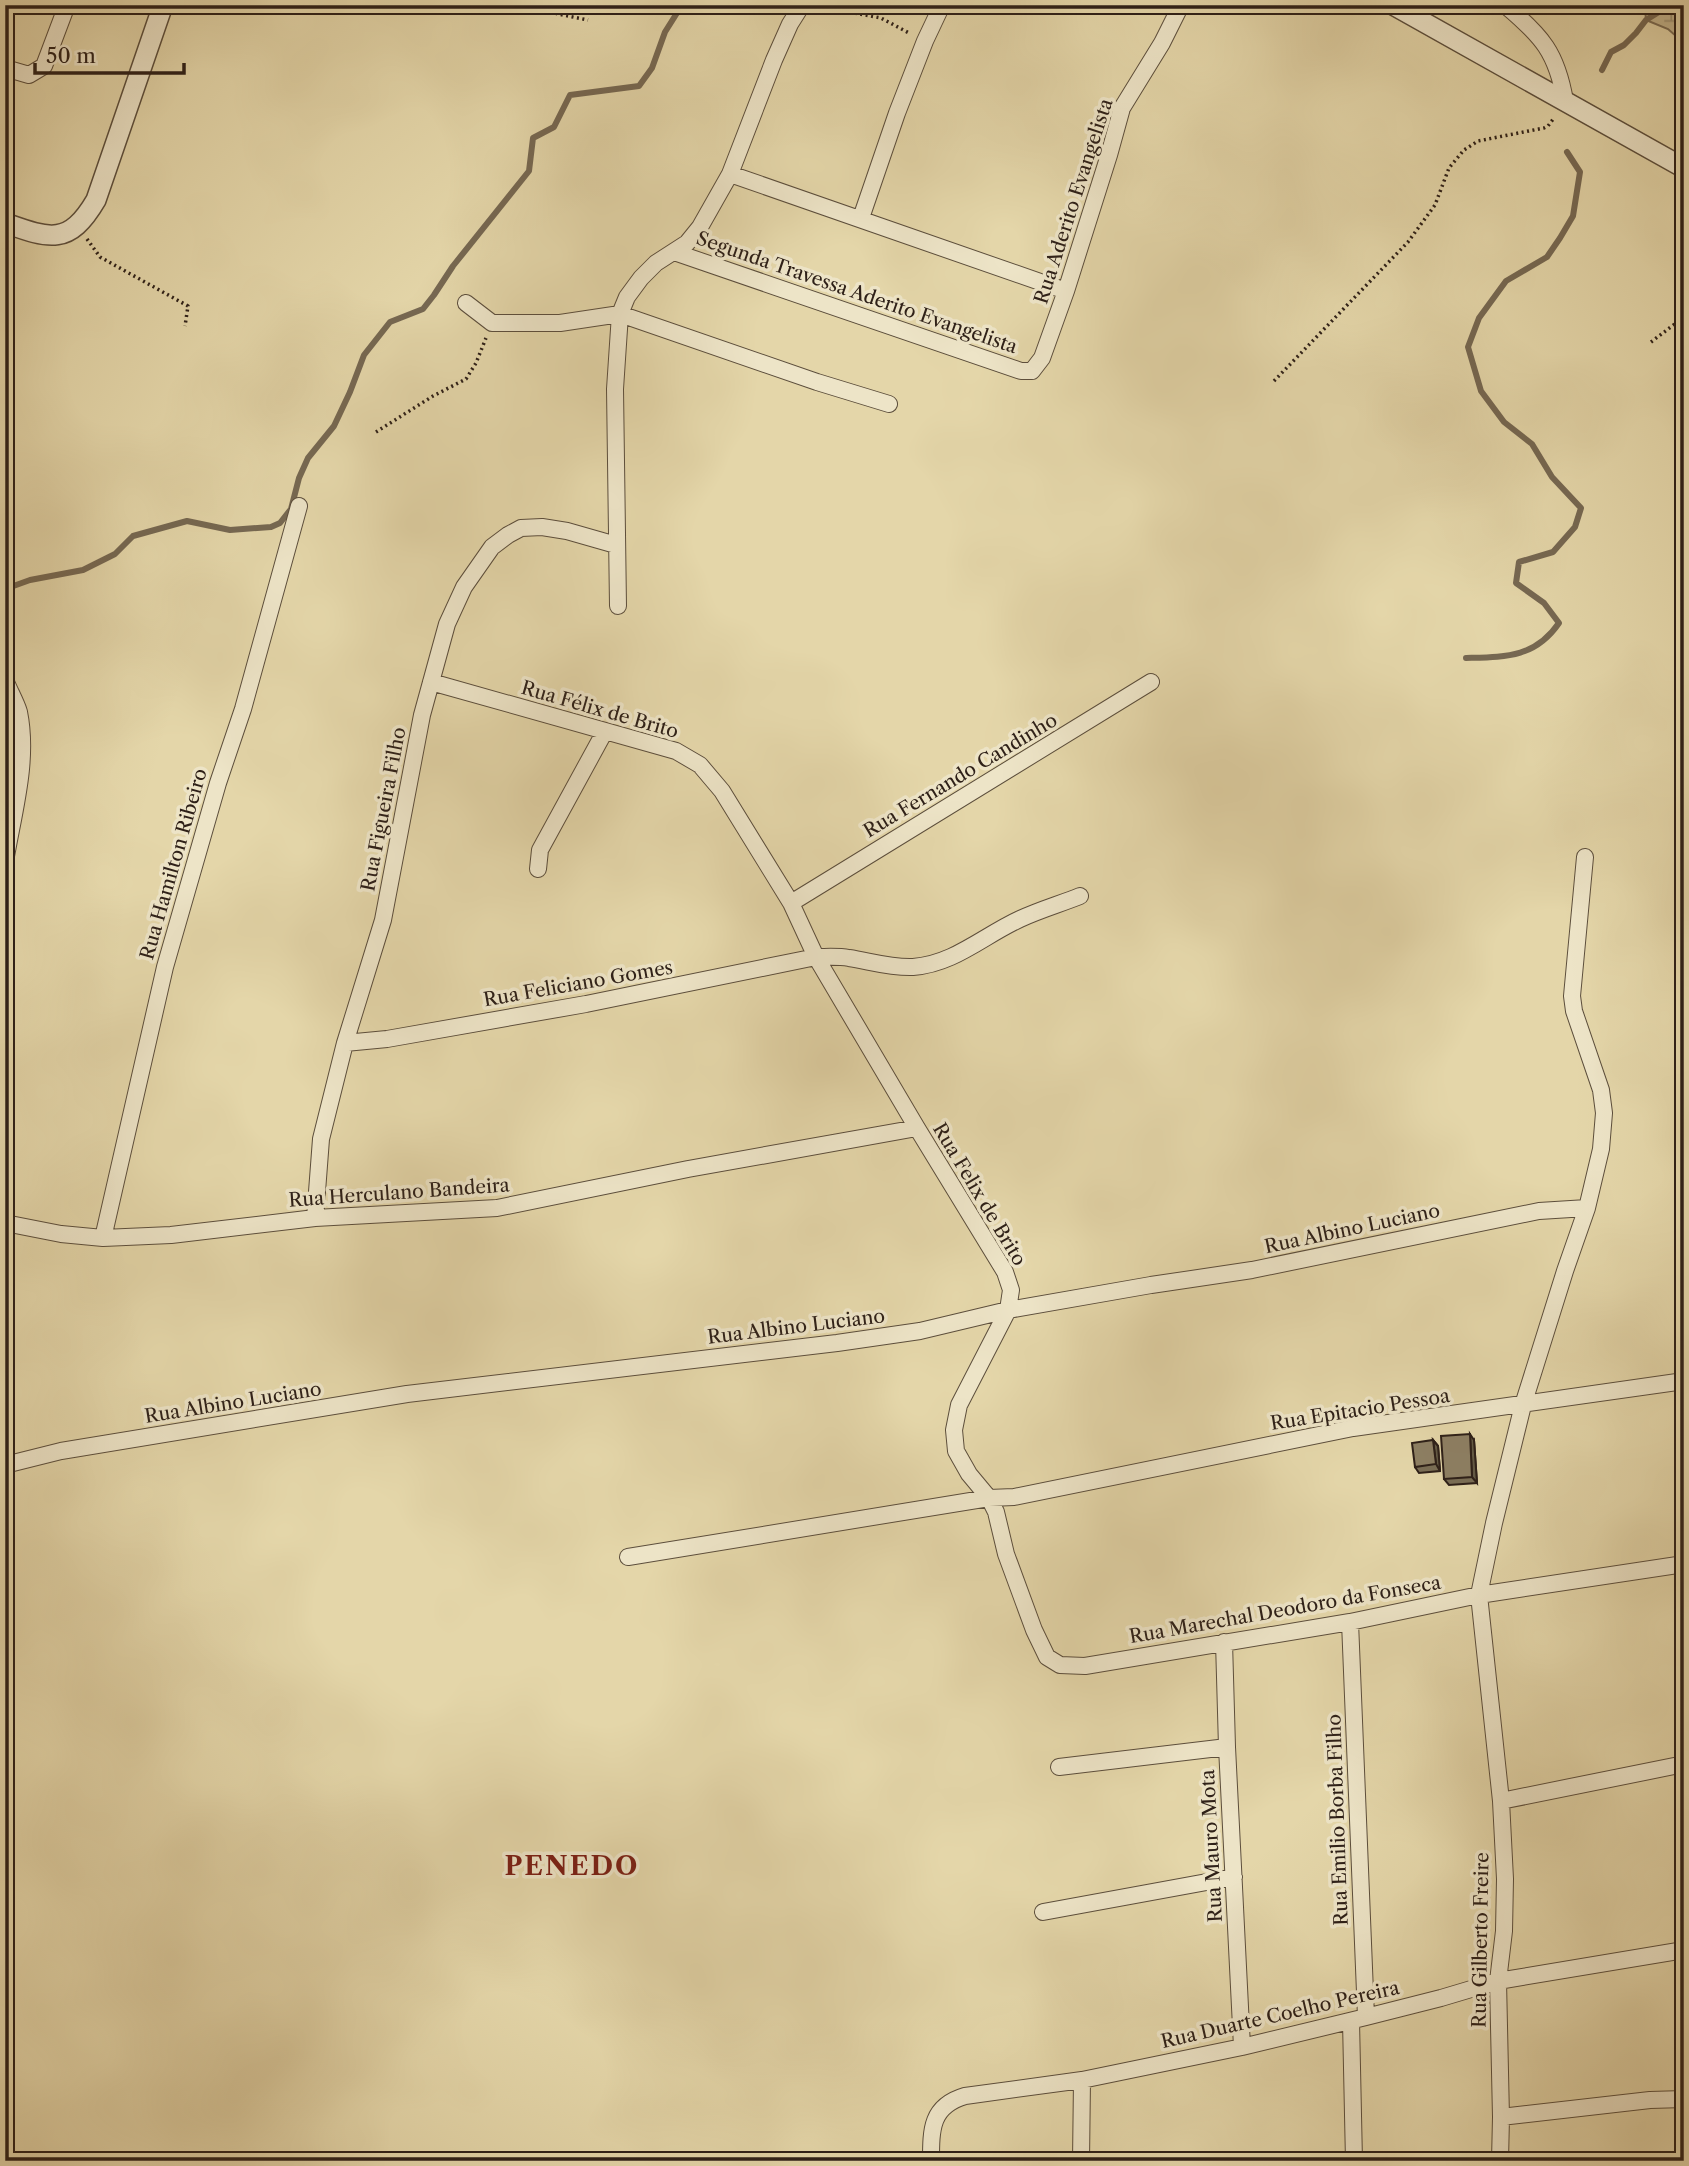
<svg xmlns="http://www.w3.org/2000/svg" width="1689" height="2166" viewBox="0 0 1689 2166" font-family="'Libre Caslon Text',serif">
  <defs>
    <pattern id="wetland-marsh" width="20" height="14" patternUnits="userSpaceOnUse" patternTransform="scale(1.75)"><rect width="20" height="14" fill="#c5b790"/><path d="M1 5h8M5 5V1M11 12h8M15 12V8" fill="none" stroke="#a09475"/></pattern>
  </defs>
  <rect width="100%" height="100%" fill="#e4d6a9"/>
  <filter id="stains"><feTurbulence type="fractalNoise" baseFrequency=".00286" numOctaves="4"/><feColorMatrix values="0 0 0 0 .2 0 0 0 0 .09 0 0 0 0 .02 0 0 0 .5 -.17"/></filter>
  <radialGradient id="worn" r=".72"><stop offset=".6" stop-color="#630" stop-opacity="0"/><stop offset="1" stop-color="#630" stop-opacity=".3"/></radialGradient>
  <!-- wetland -->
  <path fill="url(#wetland-marsh)" stroke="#7a6c54" stroke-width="2" d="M 1643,5 L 1684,5 L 1684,43 L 1668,29 L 1646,20 L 1645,8 Z"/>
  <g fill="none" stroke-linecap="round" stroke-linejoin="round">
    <!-- stream -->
    <path stroke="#766852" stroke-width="6" d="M 1602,70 L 1611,52 L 1624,45 L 1636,33 L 1646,20 L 1670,5
      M 5,589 L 30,580 L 83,570 L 115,554 L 133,536 L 187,521 L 230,530 L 271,527 L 280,523 L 291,509 L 299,478 L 308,458 L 334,426 L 350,392 L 364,355 L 390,322 L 423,309 L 434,295 L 453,266 L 529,171 L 533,138 L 554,127 L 570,95 L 639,86 L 652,68 L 665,32 L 682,5
      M 1466,658 C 1505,657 1535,658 1559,623 L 1544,603 L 1516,583 L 1519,562 L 1553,552 L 1575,527 L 1581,508 L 1552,477 L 1532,444 L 1504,422 L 1481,391 L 1468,347 L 1479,318 L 1506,281 L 1547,257 L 1560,238 L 1573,216 L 1580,172 L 1567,152"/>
    <!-- minor casing -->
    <g stroke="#5c4e3c" stroke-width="18">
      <path id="minor" d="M 1505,5 C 1542,36 1557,53 1565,101
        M 5,68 L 29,75 L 44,66 L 67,5
        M 730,174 L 1066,291
        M 861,218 L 897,113 L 925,41 L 942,5
        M 674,252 L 1021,371 L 1032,371 L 1042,358 L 1066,291 L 1109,155 L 1122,108 L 1162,43 L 1181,5
        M 466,303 L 492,323 L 560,323 L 620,314 L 817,382 L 889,404
        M 618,606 L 615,389 L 620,314 L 627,297 L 641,278 L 656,263 L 687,243 L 700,227 L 730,174 L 774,60 L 790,24 L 802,5
        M 431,682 L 676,751 L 700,765 L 722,791 L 791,903 L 816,957 L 917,1128 L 1005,1272 L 1011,1290 L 1008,1310 L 959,1405 L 954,1430 L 956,1451 L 969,1474 L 989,1498 L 996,1512 L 1006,1554 L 1034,1630 L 1047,1657 L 1060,1665 L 1085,1666 L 1350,1622 L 1479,1595 L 1684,1564
        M 5,862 C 13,814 29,761 19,712 C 16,702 10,692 6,682
        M 538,869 L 540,850 L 605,731
        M 791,903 L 1151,682
        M 345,1043 L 387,1039 L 586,1004 L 816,957 C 827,957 838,956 849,958 C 869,961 891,968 913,967 C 954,964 983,936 1020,919 C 1039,910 1060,904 1080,896
        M 315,1218 L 321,1139 L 345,1043 L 383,920 L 422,715 L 447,624 L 464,587 L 492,547 L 508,535 L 521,528 L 542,527 L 567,531 L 616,545
        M 5,1223 L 61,1234 L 103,1238 L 171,1235 L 315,1218 L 497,1208 L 688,1169 L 917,1128
        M 103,1238 L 165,967 L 218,783 L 243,709 L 299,506
        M 5,1465 L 61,1451 L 407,1394 L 837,1343 L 920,1331 L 1008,1310 L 1151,1285 L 1252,1270 L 1539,1211 L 1587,1208
        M 628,1557 L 989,1498 L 1014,1497 L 1353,1428 L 1684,1381
        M 1350,1622 L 1366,2017
        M 1224,1642 L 1227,1747 L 1242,2047
        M 1059,1767 L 1227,1747
        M 1501,1801 L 1684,1764
        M 1043,1912 L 1234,1877
        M 1351,2021 L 1354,2161
        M 1501,2117 L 1650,2100 L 1684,2099
        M 931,2161 C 931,2129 931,2106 965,2096 L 1082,2080 L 1242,2047 L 1366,2017 L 1441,1998 L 1498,1981 L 1684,1950
        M 1081,2161 L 1082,2080
        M 1500,2161 L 1501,2117 L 1498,1981 L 1504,1931 L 1505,1879 L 1501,1801 L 1479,1595 L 1494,1523 L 1523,1405 L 1565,1271 L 1587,1208 L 1601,1149 L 1604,1113 L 1601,1090 L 1574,1011 L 1572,996 L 1585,857"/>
    </g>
    <!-- tertiary casing -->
    <g stroke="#5c4e3c" stroke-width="22">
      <path id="tertiary" d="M 1393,5 L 1684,168
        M 5,223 C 50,239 69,246 96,200 L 163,5"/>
    </g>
    <!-- path -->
    <path stroke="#2e2018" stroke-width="3.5" stroke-dasharray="2 3.5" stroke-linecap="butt" d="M 535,5 L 558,14 L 588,20
      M 817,6 L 881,18 L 909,33
      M 87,239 L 100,257 L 188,306 L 185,326
      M 1651,342 L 1684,317
      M 1274,381 L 1408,242 L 1435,205 L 1449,168 L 1464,150 L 1478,141 L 1544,128 L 1548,126 L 1554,118
      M 376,432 L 433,396 L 466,379 L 476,363 L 486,338"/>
    <!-- minor -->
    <use href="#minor" stroke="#ede4c7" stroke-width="16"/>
    <!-- tertiary -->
    <use href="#tertiary" stroke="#ede4c7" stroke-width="19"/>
  </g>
  <!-- wall -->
  <path fill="#796d55" stroke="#2e2018" stroke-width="2" d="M 1433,1440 L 1438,1446 L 1440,1471 L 1419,1473 L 1415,1467 Z
    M 1474,1440 L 1477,1483 L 1449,1485 L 1444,1479 Z"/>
  <!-- shaded-wall -->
  <path fill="#635945" stroke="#2e2018" stroke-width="2" d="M 1470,1434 L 1474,1440 L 1477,1483 L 1472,1477 Z
    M 1433,1440 L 1438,1446 L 1440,1471 L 1436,1464 Z"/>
  <!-- building -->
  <path fill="#8d7f63" stroke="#2e2018" stroke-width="2" d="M 1470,1434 L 1472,1477 L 1444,1479 L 1441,1436 Z
    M 1433,1440 L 1436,1464 L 1415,1467 L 1412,1443 Z"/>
  <g text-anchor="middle" stroke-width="7" stroke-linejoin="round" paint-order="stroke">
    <!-- street labels -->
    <g font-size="19" fill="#2e2018" stroke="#ede4c7">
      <text transform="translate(1073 201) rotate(-72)" y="7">Rua Aderito Evangelista</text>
      <text transform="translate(857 292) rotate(19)" y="7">Segunda Travessa Aderito Evangelista</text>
      <text transform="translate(600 709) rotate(16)" y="7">Rua Félix de Brito</text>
      <text transform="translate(960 775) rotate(-31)" y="7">Rua Fernando Candinho</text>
      <text transform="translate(383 809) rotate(-79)" y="7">Rua Figueira Filho</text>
      <text transform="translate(173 864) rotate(-74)" y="7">Rua Hamilton Ribeiro</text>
      <text transform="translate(578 983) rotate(-10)" y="7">Rua Feliciano Gomes</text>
      <text transform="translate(399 1192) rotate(-4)" y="7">Rua Herculano Bandeira</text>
      <text transform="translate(980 1194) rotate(59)" y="7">Rua Felix de Brito</text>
      <text transform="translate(1352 1228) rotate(-12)" y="7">Rua Albino Luciano</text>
      <text transform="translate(796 1326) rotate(-7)" y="7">Rua Albino Luciano</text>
      <text transform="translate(233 1402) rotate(-9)" y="7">Rua Albino Luciano</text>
      <text transform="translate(1360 1409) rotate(-9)" y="7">Rua Epitacio Pessoa</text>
      <text transform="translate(1285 1609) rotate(-10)" y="7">Rua Marechal Deodoro da Fonseca</text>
      <text transform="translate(1337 1820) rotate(-92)" y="7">Rua Emilio Borba Filho</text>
      <text transform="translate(1211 1846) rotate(-93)" y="7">Rua Mauro Mota</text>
      <text transform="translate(1480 1940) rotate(-89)" y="7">Rua Gilberto Freire</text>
      <text transform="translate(1280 2014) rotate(-13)" y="7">Rua Duarte Coelho Pereira</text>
    </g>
    <!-- district labels -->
    <g font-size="26" font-weight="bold" letter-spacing="2" fill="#7a1f14" stroke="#ede4c7">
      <text x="572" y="1875">PENEDO</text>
    </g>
  </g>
  <!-- margin -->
  <rect width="1689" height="2166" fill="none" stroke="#e4d6a9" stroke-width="28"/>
  <rect x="7" y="7" width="1675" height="2152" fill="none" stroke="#2e2018" stroke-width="3.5"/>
  <rect x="14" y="14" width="1661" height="2138" fill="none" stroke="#2e2018" stroke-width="2"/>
  <!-- scale -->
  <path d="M35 63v10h149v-10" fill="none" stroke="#2e2018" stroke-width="3.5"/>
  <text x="46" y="63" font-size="21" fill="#2e2018" stroke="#ede4c7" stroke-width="5" paint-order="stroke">50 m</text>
  <rect width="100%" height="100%" filter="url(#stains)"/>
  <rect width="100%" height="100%" fill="url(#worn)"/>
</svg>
